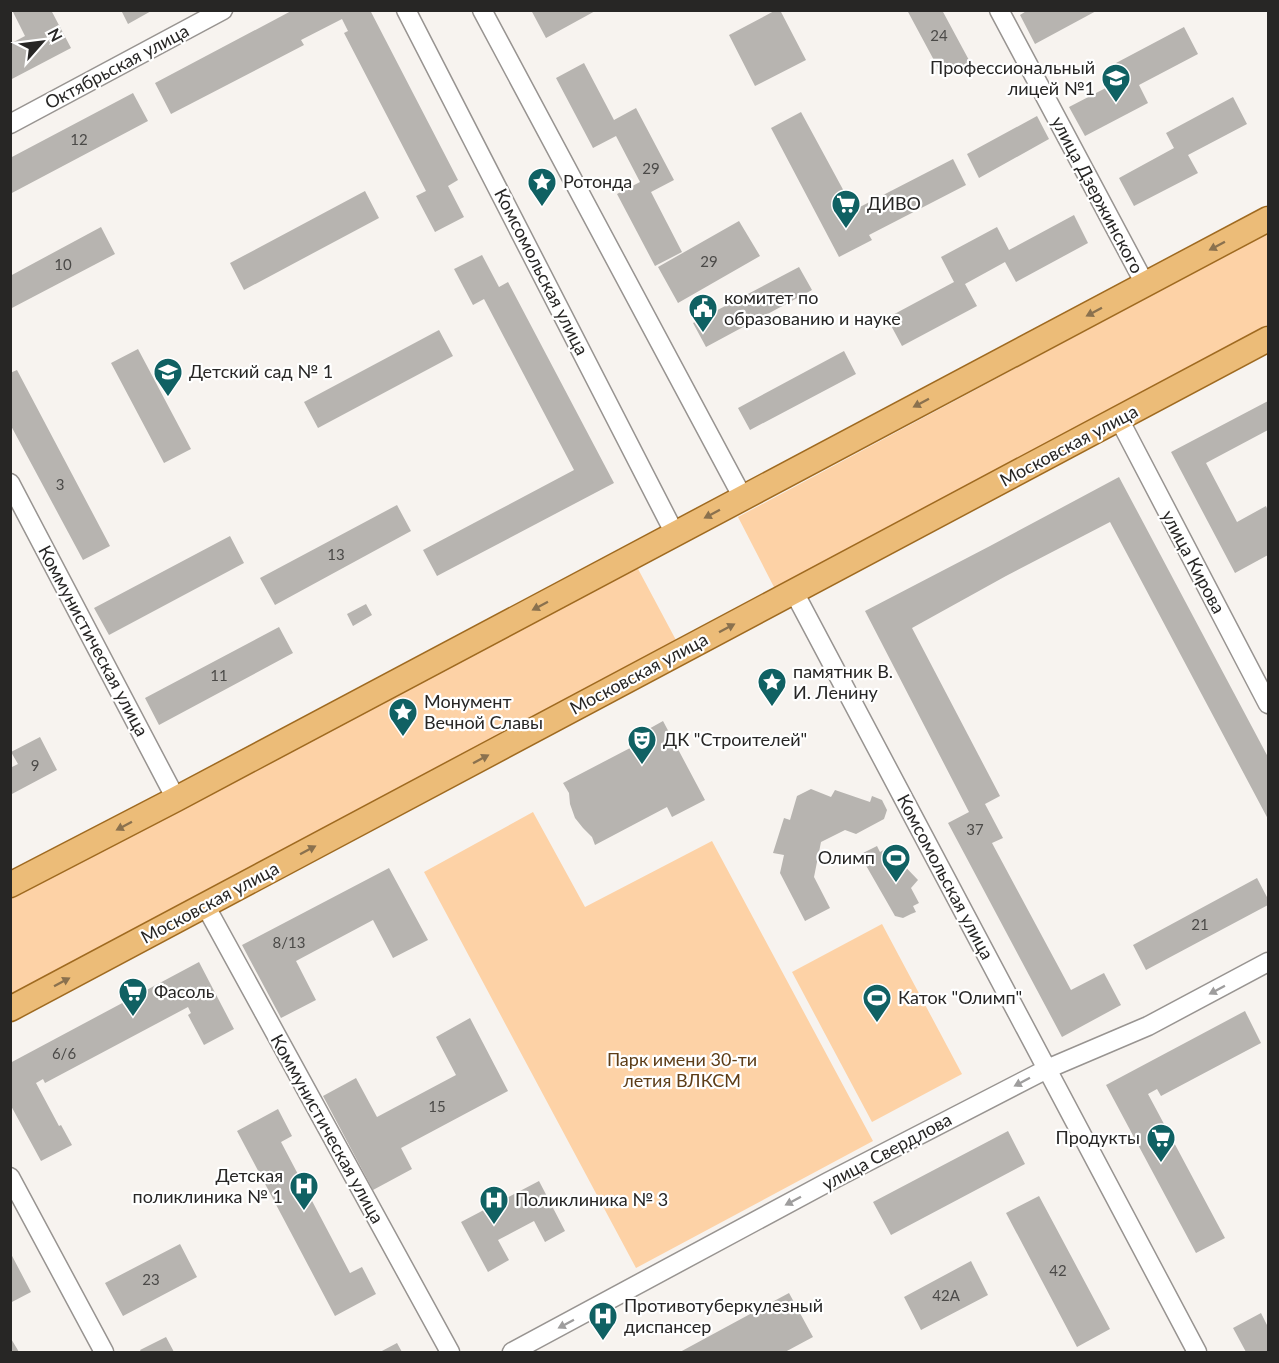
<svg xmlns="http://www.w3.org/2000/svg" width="1279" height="1363" viewBox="0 0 1279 1363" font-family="Lato,sans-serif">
  <rect width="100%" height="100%" fill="#f7f3ef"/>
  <!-- green -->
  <path fill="#fdd2a6" d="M 1268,233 L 1268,328 L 775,589 L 738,517 Z
    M 637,567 L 677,642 L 11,1000 L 11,899 Z
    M 533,812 L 585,907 L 712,841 L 873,1141 L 636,1268 L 424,872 Z
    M 882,924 L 962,1074 L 872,1122 L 792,972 Z"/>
  <!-- building -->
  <path fill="#b7b4b0" d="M 12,10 L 51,10 L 71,48 L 10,80 L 10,44 L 25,36 Z
    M 121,10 L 153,10 L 128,24 Z
    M 293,10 L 370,10 L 458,180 L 448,186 L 464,217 L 435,232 L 416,196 L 426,191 L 344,33 L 348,31 L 342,19 L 301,40 L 304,45 L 171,114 L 155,83 Z
    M 531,10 L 597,10 L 546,38 Z
    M 776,10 L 780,10 L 806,60 L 755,86 L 729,35 Z
    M 907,10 L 942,10 L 970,62 L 943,77 Z
    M 1028,10 L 1098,10 L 1035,44 L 1020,15 Z
    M 1184,27 L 1198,54 L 1139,85 L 1148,103 L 1085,136 L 1069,107 L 1125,78 L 1116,63 Z
    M 584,63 L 614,120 L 636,108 L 674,180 L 651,192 L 682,252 L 655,266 L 617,194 L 640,182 L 616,136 L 593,148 L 556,78 Z
    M 133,93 L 148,121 L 10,194 L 10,158 Z
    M 1233,97 L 1247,124 L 1188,155 L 1198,173 L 1134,206 L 1119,178 L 1174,148 L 1166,133 Z
    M 801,112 L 853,208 L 855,207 L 856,209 L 953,159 L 966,185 L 869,235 L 872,240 L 839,257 L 771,128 Z
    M 1037,116 L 1049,139 L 979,178 L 967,154 Z
    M 365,191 L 379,218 L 244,290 L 230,263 Z
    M 1074,215 L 1088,243 L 1016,282 L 1005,262 L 965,284 L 977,306 L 902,346 L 887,318 L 954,282 L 941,257 L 997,227 L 1009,250 Z
    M 739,221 L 760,256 L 678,303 L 658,267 Z
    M 101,227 L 115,254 L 10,309 L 10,276 Z
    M 482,255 L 499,287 L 508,282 L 614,483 L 437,576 L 423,550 L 574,470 L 484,299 L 473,305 L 454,269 Z
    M 799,267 L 812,290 L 706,347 L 693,323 Z
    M 439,330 L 453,356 L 318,428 L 304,402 Z
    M 138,349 L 191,449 L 164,463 L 111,363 Z
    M 844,351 L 856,374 L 750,430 L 738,408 Z
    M 17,370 L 110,546 L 83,560 L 10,424 L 10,373 Z
    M 1268,401 L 1268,430 L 1206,463 L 1237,522 L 1266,506 L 1268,511 L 1268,555 L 1235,573 L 1171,452 Z
    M 1119,477 L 1268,757 L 1268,819 L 1110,522 L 1006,576 L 912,628 L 1000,796 L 985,804 L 1003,838 L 992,843 L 1071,990 L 1104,973 L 1121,1005 L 1062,1037 L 948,823 L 969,812 L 865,611 L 990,546 Z
    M 397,505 L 411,531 L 275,605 L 260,578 Z
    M 230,536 L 244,563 L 109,635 L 94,608 Z
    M 366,604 L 372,615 L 353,626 L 347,614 Z
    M 279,627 L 293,653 L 159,725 L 145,698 Z
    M 663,721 L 705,800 L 672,817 L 667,807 L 595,845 L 592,837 L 583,828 L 575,818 L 570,804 L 569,793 L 563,783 L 632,747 L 629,740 Z
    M 40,737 L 57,770 L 10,795 L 10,768 L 18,764 L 11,752 Z
    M 811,789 L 831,797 L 835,790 L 870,802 L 872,796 L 882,800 L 887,810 L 884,819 L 856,834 L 845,830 L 821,842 L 814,877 L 830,908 L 805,921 L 780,873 L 784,855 L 773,853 L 784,818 L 790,820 L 797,796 Z
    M 877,846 L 880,852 L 889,847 L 894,855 L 918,880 L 911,888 L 919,903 L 913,906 L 916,912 L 911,914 L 903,918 L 895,916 L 864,862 L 867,860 L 863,853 Z
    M 389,868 L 428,940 L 393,958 L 373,920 L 296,961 L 316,1000 L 281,1018 L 242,945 Z
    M 1257,878 L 1268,899 L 1268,905 L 1146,970 L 1133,945 Z
    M 199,962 L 234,1029 L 204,1045 L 188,1015 L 191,1013 L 188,1007 L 45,1083 L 43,1079 L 36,1083 L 59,1126 L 61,1125 L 72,1145 L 41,1161 L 10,1104 L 10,1063 Z
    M 1245,1011 L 1261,1043 L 1161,1096 L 1157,1089 L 1148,1094 L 1225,1238 L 1196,1253 L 1106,1085 Z
    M 470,1018 L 508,1091 L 401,1148 L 412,1169 L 373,1190 L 323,1096 L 356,1078 L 377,1117 L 456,1075 L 436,1037 Z
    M 278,1109 L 292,1136 L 281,1142 L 350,1273 L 362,1267 L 376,1294 L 335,1316 L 237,1131 Z
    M 1008,1131 L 1025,1164 L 891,1235 L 873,1202 Z
    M 539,1181 L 565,1231 L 545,1242 L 534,1221 L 498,1240 L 509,1260 L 488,1272 L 461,1222 Z
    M 1039,1196 L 1110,1329 L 1077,1347 L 1006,1213 Z
    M 180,1244 L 197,1277 L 123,1316 L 105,1283 Z
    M 10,1252 L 31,1292 L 10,1303 Z
    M 971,1261 L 988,1295 L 921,1330 L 904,1297 Z
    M 789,1293 L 813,1337 L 785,1352 L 680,1352 Z
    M 1261,1313 L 1268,1327 L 1268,1352 L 1246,1352 L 1233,1328 Z
    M 10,1337 L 19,1352 L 10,1352 Z
    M 166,1337 L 174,1352 L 141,1352 L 140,1350 Z
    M 397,1343 L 402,1352 L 380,1352 Z"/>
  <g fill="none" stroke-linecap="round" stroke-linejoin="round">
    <!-- minor casing -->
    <g stroke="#989491" stroke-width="21">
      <path id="minor" d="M 406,10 L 675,534
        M 482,10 L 743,498
        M 999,10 L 1145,284
        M 10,124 L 223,10
        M 1119,419 L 1268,704
        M 10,483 L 176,799
        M 794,592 L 1197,1352
        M 205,905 L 450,1352
        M 10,1177 L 104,1352
        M 512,1352 L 828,1182 L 1047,1069 L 1148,1026 L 1268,962"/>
    </g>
    <!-- major casing -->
    <g stroke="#9f6a20" stroke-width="27">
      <path id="major" d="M 10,885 L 176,799 L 1268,219
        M 10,1009 L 1268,339"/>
    </g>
    <!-- minor -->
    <use href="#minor" stroke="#fff" stroke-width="18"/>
    <!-- major -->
    <use href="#major" stroke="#ecbc78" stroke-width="24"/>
  </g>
  <!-- one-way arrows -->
  <defs><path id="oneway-solid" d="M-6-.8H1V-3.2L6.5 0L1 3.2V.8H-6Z" transform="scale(1.5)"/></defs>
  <g fill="#8a714e">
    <use href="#oneway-solid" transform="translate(1217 246) rotate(152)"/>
    <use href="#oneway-solid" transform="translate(1094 312) rotate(152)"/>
    <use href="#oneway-solid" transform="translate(921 403) rotate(152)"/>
    <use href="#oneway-solid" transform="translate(712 514) rotate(152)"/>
    <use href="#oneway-solid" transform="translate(540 606) rotate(152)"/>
    <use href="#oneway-solid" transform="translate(727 628) rotate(-28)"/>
    <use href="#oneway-solid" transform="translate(481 759) rotate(-28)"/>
    <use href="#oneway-solid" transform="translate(124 826) rotate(152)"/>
    <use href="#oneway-solid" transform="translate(308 850) rotate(-28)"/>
    <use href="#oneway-solid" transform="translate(62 982) rotate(-28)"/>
  </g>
  <g fill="#9e9d9d">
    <use href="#oneway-solid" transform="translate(1217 990) rotate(152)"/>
    <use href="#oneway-solid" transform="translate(1022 1082) rotate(152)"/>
    <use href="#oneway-solid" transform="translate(793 1201) rotate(152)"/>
    <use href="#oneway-solid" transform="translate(566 1324) rotate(152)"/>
  </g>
  <!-- icons -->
  <defs>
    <g id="university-pin" transform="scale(1.5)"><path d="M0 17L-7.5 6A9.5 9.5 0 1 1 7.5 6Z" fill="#106163" stroke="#fff"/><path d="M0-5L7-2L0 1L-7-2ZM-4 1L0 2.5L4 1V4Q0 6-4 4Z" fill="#fff"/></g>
    <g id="sight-pin" transform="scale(1.5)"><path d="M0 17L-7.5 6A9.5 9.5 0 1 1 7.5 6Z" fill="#106163" stroke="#fff"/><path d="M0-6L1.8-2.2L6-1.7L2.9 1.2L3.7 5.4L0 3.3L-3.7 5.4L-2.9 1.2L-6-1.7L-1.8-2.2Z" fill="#fff"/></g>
    <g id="supermarket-pin" transform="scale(1.5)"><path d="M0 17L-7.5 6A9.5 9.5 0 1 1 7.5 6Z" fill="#106163" stroke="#fff"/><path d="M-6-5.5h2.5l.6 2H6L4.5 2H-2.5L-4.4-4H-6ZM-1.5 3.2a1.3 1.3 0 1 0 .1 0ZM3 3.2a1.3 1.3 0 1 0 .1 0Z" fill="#fff"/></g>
    <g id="civic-pin" transform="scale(1.5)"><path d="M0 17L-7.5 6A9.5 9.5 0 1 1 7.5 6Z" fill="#106163" stroke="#fff"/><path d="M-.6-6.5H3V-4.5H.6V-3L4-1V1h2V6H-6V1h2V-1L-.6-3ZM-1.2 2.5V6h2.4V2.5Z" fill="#fff"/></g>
    <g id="school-pin" transform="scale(1.5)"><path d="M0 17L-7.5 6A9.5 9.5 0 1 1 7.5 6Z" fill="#106163" stroke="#fff"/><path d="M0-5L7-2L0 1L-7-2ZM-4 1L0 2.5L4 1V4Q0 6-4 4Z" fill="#fff"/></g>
    <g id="theatre-pin" transform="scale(1.5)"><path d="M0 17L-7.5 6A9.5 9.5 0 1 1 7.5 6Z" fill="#106163" stroke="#fff"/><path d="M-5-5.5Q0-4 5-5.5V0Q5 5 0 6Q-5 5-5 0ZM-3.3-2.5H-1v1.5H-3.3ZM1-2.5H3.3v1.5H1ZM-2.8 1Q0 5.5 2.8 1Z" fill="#fff"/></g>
    <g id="stadium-pin" transform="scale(1.5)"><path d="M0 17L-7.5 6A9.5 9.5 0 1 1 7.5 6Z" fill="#106163" stroke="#fff"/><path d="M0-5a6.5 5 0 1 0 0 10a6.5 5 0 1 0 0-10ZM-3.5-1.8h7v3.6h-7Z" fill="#fff"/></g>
    <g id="hospital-pin" transform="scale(1.5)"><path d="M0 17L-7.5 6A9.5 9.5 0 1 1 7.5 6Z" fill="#106163" stroke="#fff"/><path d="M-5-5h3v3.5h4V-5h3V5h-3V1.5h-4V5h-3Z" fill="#fff"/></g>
  </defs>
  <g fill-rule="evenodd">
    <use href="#university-pin" x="1116" y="78"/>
    <use href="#sight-pin" x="542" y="182"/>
    <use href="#supermarket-pin" x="846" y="204"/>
    <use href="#civic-pin" x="703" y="308"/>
    <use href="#school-pin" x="168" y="372"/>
    <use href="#sight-pin" x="772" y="682"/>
    <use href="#sight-pin" x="403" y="712"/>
    <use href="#theatre-pin" x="642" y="740"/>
    <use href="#stadium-pin" x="896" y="858"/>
    <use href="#supermarket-pin" x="133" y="992"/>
    <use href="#stadium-pin" x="877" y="998"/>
    <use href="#supermarket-pin" x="1161" y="1138"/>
    <use href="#hospital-pin" x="304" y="1186"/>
    <use href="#hospital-pin" x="494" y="1200"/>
    <use href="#hospital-pin" x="603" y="1316"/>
  </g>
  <g text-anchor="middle" stroke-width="4.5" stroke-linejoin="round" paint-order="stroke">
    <!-- number labels -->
    <g font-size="15" fill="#4b4a48">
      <text x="939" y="41">24</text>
      <text x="79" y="145">12</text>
      <text x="651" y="174">29</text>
      <text x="709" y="267">29</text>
      <text x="63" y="270">10</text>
      <text x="60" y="490">3</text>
      <text x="336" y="560">13</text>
      <text x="219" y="681">11</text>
      <text x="35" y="771">9</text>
      <text x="975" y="835">37</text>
      <text x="1200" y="930">21</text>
      <text x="289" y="948">8/13</text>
      <text x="64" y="1059">6/6</text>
      <text x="437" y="1112">15</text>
      <text x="1058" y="1276">42</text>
      <text x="151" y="1285">23</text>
      <text x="946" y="1301">42А</text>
    </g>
    <!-- street labels -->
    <g font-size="18" fill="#272625" stroke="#fff">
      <text transform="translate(117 67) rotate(-28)" y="6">Октябрьская улица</text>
      <text transform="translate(1097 195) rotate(62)" y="6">улица Дзержинского</text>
      <text transform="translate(541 272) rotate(63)" y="6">Комсомольская улица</text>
      <text transform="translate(1069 446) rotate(-28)" y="6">Московская улица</text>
      <text transform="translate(1193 562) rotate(62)" y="6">улица Кирова</text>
      <text transform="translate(93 641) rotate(62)" y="6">Коммунистическая улица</text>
      <text transform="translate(639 674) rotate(-28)" y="6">Московская улица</text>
      <text transform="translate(945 877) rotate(62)" y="6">Комсомольская улица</text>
      <text transform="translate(210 903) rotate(-28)" y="6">Московская улица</text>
      <text transform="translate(327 1129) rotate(61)" y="6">Коммунистическая улица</text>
      <text transform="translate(887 1152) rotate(-28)" y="6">улица Свердлова</text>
    </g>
    <!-- poi labels -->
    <g font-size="18" fill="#272625" stroke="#fff" text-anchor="start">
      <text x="1095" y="74" text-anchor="end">Профессиональный<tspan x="1095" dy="21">лицей №1</tspan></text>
      <text x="563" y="188">Ротонда</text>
      <text x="867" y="210">ДИВО</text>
      <text x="724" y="304">комитет по<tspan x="724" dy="21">образованию и науке</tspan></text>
      <text x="189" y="378">Детский сад № 1</text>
      <text x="793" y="678">памятник В.<tspan x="793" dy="21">И. Ленину</tspan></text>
      <text x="424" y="708">Монумент<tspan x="424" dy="21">Вечной Славы</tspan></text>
      <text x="663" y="746">ДК "Строителей"</text>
      <text x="875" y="864" text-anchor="end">Олимп</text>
      <text x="154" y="998">Фасоль</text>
      <text x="898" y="1004">Каток "Олимп"</text>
      <text x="1140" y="1144" text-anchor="end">Продукты</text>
      <text x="283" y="1182" text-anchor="end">Детская<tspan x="283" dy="21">поликлиника № 1</tspan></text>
      <text x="515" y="1206">Поликлиника № 3</text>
      <text x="624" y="1312">Противотуберкулезный<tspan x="624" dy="21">диспансер</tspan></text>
    </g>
    <!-- park labels -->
    <g font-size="18" fill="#5d3d17" stroke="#fff">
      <text x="682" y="1066">Парк имени 30-ти<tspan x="682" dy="21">летия ВЛКСМ</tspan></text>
    </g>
  </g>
  <!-- border -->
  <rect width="1279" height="1363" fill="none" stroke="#272625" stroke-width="24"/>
  <!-- north arrow -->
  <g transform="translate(42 42) rotate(62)" stroke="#ffffff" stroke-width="4.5" paint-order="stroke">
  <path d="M0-4.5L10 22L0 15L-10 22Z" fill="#272625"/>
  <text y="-9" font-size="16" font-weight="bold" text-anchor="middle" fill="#272625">N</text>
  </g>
</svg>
